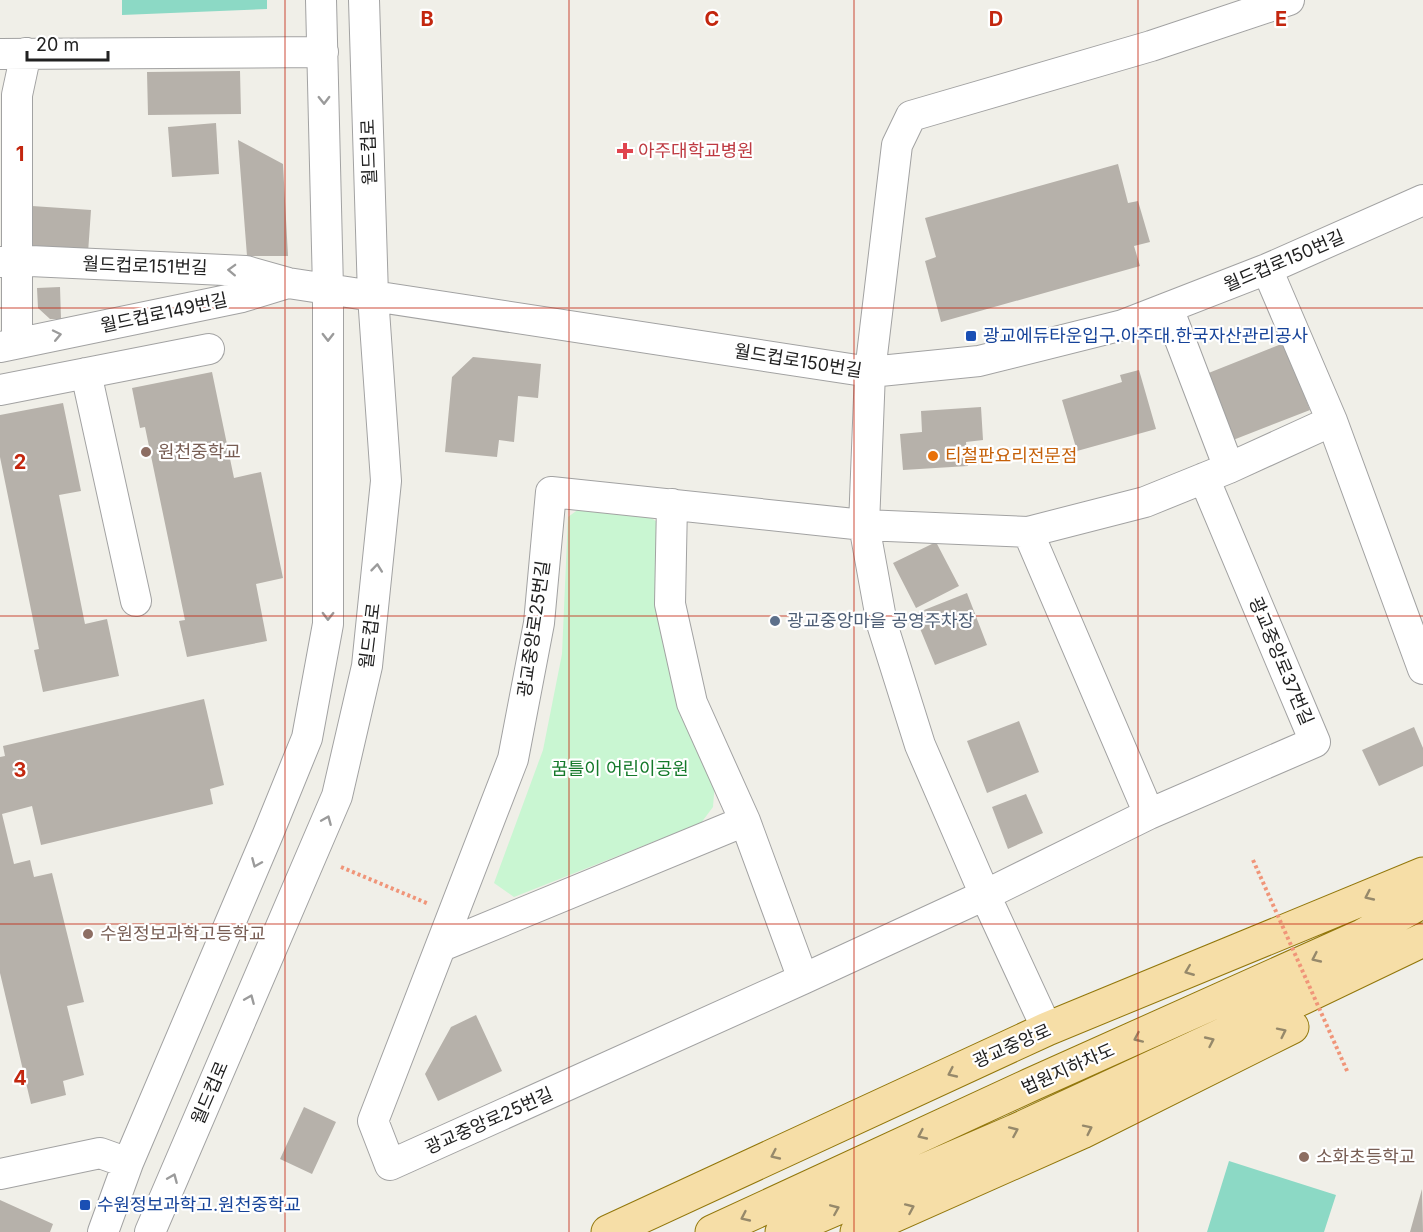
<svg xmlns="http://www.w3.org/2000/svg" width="1423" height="1232" viewBox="0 0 1423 1232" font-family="Inter,'Noto Sans KR',sans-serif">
  <rect width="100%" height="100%" fill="#f0efe8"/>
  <!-- park -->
  <path fill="#c9f6d2" d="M 583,506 L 642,511 L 657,522 L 715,781 L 713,807 L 701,823 L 514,897 L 494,883 L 543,750 L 562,654 L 568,517 Z"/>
  <!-- pitch -->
  <path fill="#8cd9c5" d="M 122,0 L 267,0 L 267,9 L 122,15 Z
    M 1229,1161 L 1336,1195 L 1324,1232 L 1207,1232 Z"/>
  <!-- building -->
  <path fill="#b6b1aa" d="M 240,71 L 241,114 L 148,115 L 147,72 Z
    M 216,123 L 219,174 L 172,177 L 168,127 Z
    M 238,140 L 283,164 L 288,256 L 247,256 Z
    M 1118,164 L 1128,203 L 1138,201 L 1150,242 L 1134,246 L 1140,266 L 941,322 L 925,261 L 936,257 L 925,218 Z
    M 32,206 L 91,210 L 88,253 L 29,249 Z
    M 60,287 L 61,319 L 50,319 L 38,308 L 37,288 Z
    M 1284,343 L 1310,410 L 1228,442 L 1201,376 Z
    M 473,357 L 541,364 L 538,398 L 518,396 L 514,442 L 499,440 L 497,457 L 445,452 L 452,377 Z
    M 1139,370 L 1156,429 L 1077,451 L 1062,400 L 1122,382 L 1120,375 Z
    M 212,372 L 234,478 L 261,472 L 283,578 L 256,584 L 267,641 L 187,657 L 179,621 L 185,620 L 145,427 L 140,428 L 132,388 Z
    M 63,403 L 81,491 L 59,495 L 85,624 L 107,619 L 119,676 L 43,692 L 34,650 L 39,649 L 0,457 L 0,415 Z
    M 981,407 L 983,440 L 966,442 L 968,466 L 903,470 L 900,434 L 922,432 L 921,411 Z
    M 936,542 L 959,586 L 916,608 L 893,563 Z
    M 967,593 L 987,645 L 935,665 L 914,614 Z
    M 204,699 L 224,785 L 210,789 L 213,804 L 41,845 L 32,806 L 2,814 L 14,864 L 30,860 L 34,877 L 52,873 L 84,1002 L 67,1006 L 84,1075 L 63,1081 L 66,1095 L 31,1104 L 0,973 L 0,757 L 5,756 L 3,746 Z
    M 1019,721 L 1039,772 L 987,793 L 967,741 Z
    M 1414,727 L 1423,748 L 1423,766 L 1379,786 L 1362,750 Z
    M 1026,794 L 1043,833 L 1008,849 L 992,807 Z
    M 476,1015 L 502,1071 L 438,1101 L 425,1074 L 451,1027 Z
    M 304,1107 L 336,1122 L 312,1174 L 280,1159 Z
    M 1422,1189 L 1423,1232 L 1410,1232 Z
    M 0,1200 L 53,1224 L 50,1232 L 0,1232 Z"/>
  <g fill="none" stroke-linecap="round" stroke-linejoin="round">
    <!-- minor casing -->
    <g stroke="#a2a2a2" stroke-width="32">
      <path id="minor" d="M 0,54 L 323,52
        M 0,262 L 30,261 L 246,271 L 288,283 L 870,372 L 979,361 L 1123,325 L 1267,269 L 1423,200
        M 1267,269 L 1332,421 L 1423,669
        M 1168,308 L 1229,468
        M 17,343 L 17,95 L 26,53
        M 0,347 L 242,297 L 288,283
        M 86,373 L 136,601
        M 0,390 L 209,349
        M 1204,478 L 1315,742 L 1149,814 L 985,895 L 803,979 L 390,1165 L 373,1121 L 513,759 L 539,623 L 551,492 L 864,525 L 1028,532 L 1145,502 L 1229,468 L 1332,421
        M 672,504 L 670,604 L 692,703 L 745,821
        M 1028,532 L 1149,814
        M 442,946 L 745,821 L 803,979
        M 1047,1029 L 985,895 L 920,745 L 882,624 L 864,525 L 870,372 L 897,145 L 911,116 L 1151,46 L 1289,0
        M 0,1174 L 100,1153 L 128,1163
        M 103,1232 L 128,1163 L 268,834 L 307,738 L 328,624 L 328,289 L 321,0
        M 150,1232 L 337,796 L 367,666 L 386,481 L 373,296 L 364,0"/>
    </g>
    <!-- major casing -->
    <g stroke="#92770b" stroke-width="35">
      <path id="major" d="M 608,1232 L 1047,1029 L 1423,874
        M 712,1232 L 1030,1085 L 1362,936 L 1423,901
        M 782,1232 L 1015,1131 L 1302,998 L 1423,940
        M 857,1232 L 1082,1132 L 1292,1027"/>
    </g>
    <!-- path -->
    <path stroke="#f09579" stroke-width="4" stroke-dasharray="3 3" stroke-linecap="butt" d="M 341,867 L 429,904"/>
    <!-- minor -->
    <use href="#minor" stroke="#fff" stroke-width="30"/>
    <!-- major -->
    <use href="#major" stroke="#f6dea7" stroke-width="33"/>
    <!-- path-bridge -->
    <path stroke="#f09579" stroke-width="4" stroke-dasharray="3 3" stroke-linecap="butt" d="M 1253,860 L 1348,1073"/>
  </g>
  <!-- one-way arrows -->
  <defs><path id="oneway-chevron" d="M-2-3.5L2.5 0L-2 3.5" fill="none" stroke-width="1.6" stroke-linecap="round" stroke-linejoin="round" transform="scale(1.5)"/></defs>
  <g stroke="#9b9b9b">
    <use href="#oneway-chevron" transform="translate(324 100) rotate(89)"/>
    <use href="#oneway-chevron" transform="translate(232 270) rotate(-178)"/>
    <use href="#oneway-chevron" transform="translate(57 335) rotate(-12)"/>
    <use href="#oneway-chevron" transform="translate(328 337) rotate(90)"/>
    <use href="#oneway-chevron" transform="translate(377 568) rotate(-84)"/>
    <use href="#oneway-chevron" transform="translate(328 616) rotate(91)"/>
    <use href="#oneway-chevron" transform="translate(327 820) rotate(-67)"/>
    <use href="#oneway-chevron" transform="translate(256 863) rotate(113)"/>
    <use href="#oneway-chevron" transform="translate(250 999) rotate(-67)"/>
    <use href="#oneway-chevron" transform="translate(173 1178) rotate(-67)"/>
  </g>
  <g stroke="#96896b">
    <use href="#oneway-chevron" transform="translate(1369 896) rotate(155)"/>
    <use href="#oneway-chevron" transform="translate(1316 958) rotate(155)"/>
    <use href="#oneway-chevron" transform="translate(1189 971) rotate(158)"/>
    <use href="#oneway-chevron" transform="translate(1282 1032) rotate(-26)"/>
    <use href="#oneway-chevron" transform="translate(1138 1038) rotate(156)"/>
    <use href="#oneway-chevron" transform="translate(1210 1041) rotate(-25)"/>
    <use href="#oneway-chevron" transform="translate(952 1073) rotate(155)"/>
    <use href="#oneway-chevron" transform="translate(1088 1129) rotate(-26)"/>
    <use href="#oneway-chevron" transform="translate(1014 1131) rotate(-24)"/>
    <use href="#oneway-chevron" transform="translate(922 1135) rotate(155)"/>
    <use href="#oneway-chevron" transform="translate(775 1155) rotate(155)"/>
    <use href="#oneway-chevron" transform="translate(910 1208) rotate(-24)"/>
    <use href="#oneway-chevron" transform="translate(835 1209) rotate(-23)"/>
    <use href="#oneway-chevron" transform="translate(745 1217) rotate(155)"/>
  </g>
  <!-- grid -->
  <path fill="none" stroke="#c3260e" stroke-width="1.5" stroke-opacity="0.55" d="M 285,0 L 285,1232M 569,0 L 569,1232M 854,0 L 854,1232M 1138,0 L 1138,1232M 0,308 L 1423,308M 0,616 L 1423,616M 0,924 L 1423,924"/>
  <!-- markers -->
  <path fill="#e0444e" stroke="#fff" stroke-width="2" d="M622 142h6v6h6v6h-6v6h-6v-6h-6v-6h6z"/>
  <g fill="#1a4fb4" stroke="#fff" stroke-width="2">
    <rect x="965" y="330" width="12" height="12" rx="3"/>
    <rect x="79" y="1199" width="12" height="12" rx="3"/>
  </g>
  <g fill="#8d6e63" stroke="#fff" stroke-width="2">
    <circle cx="146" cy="452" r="6"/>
    <circle cx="88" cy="934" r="6"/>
    <circle cx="1304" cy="1157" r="6"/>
  </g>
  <circle fill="#e8710a" stroke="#fff" stroke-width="2" cx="933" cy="456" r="6"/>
  <circle fill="#5c6f8a" stroke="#fff" stroke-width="2" cx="775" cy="621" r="6"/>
  <g text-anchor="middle" stroke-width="4.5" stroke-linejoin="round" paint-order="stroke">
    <!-- health labels -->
    <g font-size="18" fill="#be3a42" stroke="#fff" text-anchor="start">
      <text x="638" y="157">아주대학교병원</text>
    </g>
    <!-- street labels -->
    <g font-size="18" fill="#212121" stroke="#fff">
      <text transform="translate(369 152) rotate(-92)" y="6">월드컵로</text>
      <text transform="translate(1284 261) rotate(-23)" y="6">월드컵로150번길</text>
      <text transform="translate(145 266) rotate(2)" y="6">월드컵로151번길</text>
      <text transform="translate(164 313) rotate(-12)" y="6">월드컵로149번길</text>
      <text transform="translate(798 361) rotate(9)" y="6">월드컵로150번길</text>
      <text transform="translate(534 629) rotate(-82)" y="6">광교중앙로25번길</text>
      <text transform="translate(370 636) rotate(-83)" y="6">월드컵로</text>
      <text transform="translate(1281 661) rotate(67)" y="6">광교중앙로37번길</text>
      <text transform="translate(1012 1046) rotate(-24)" y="6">광교중앙로</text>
      <text transform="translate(1068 1069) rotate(-24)" y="6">법원지하차도</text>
      <text transform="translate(210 1093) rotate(-67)" y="6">월드컵로</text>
      <text transform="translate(489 1121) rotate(-24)" y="6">광교중앙로25번길</text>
    </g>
    <!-- transit labels -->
    <g font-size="18" fill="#164399" stroke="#fff" text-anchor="start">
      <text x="983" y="342">광교에듀타운입구.아주대.한국자산관리공사</text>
      <text x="97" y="1211">수원정보과학고.원천중학교</text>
    </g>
    <!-- education labels -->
    <g font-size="18" fill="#785e54" stroke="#fff" text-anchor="start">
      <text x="158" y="458">원천중학교</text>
      <text x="100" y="940">수원정보과학고등학교</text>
      <text x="1316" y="1163">소화초등학교</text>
    </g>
    <!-- food labels -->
    <g font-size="18" fill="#c56008" stroke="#fff" text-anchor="start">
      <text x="945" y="462">티철판요리전문점</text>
    </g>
    <!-- service labels -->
    <g font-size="18" fill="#4e5e75" stroke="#fff" text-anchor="start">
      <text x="787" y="627">광교중앙마을 공영주차장</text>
    </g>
    <!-- park labels -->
    <g font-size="18" fill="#14792a" stroke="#fff">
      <text x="620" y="775">꿈틀이 어린이공원</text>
    </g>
  </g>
  <g font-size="20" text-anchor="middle" font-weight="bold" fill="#c3260e" stroke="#fff" stroke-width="4.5" stroke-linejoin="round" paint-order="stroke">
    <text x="427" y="26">B</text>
    <text x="712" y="26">C</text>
    <text x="996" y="26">D</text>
    <text x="1281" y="26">E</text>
    <text x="20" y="161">1</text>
    <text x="20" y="469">2</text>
    <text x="20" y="777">3</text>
    <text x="20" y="1085">4</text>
  </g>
  <!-- scale -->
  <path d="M27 51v9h81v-9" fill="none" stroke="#212121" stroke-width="3"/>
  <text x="36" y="51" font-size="18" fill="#212121" stroke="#ffffff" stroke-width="4.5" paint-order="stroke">20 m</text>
</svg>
